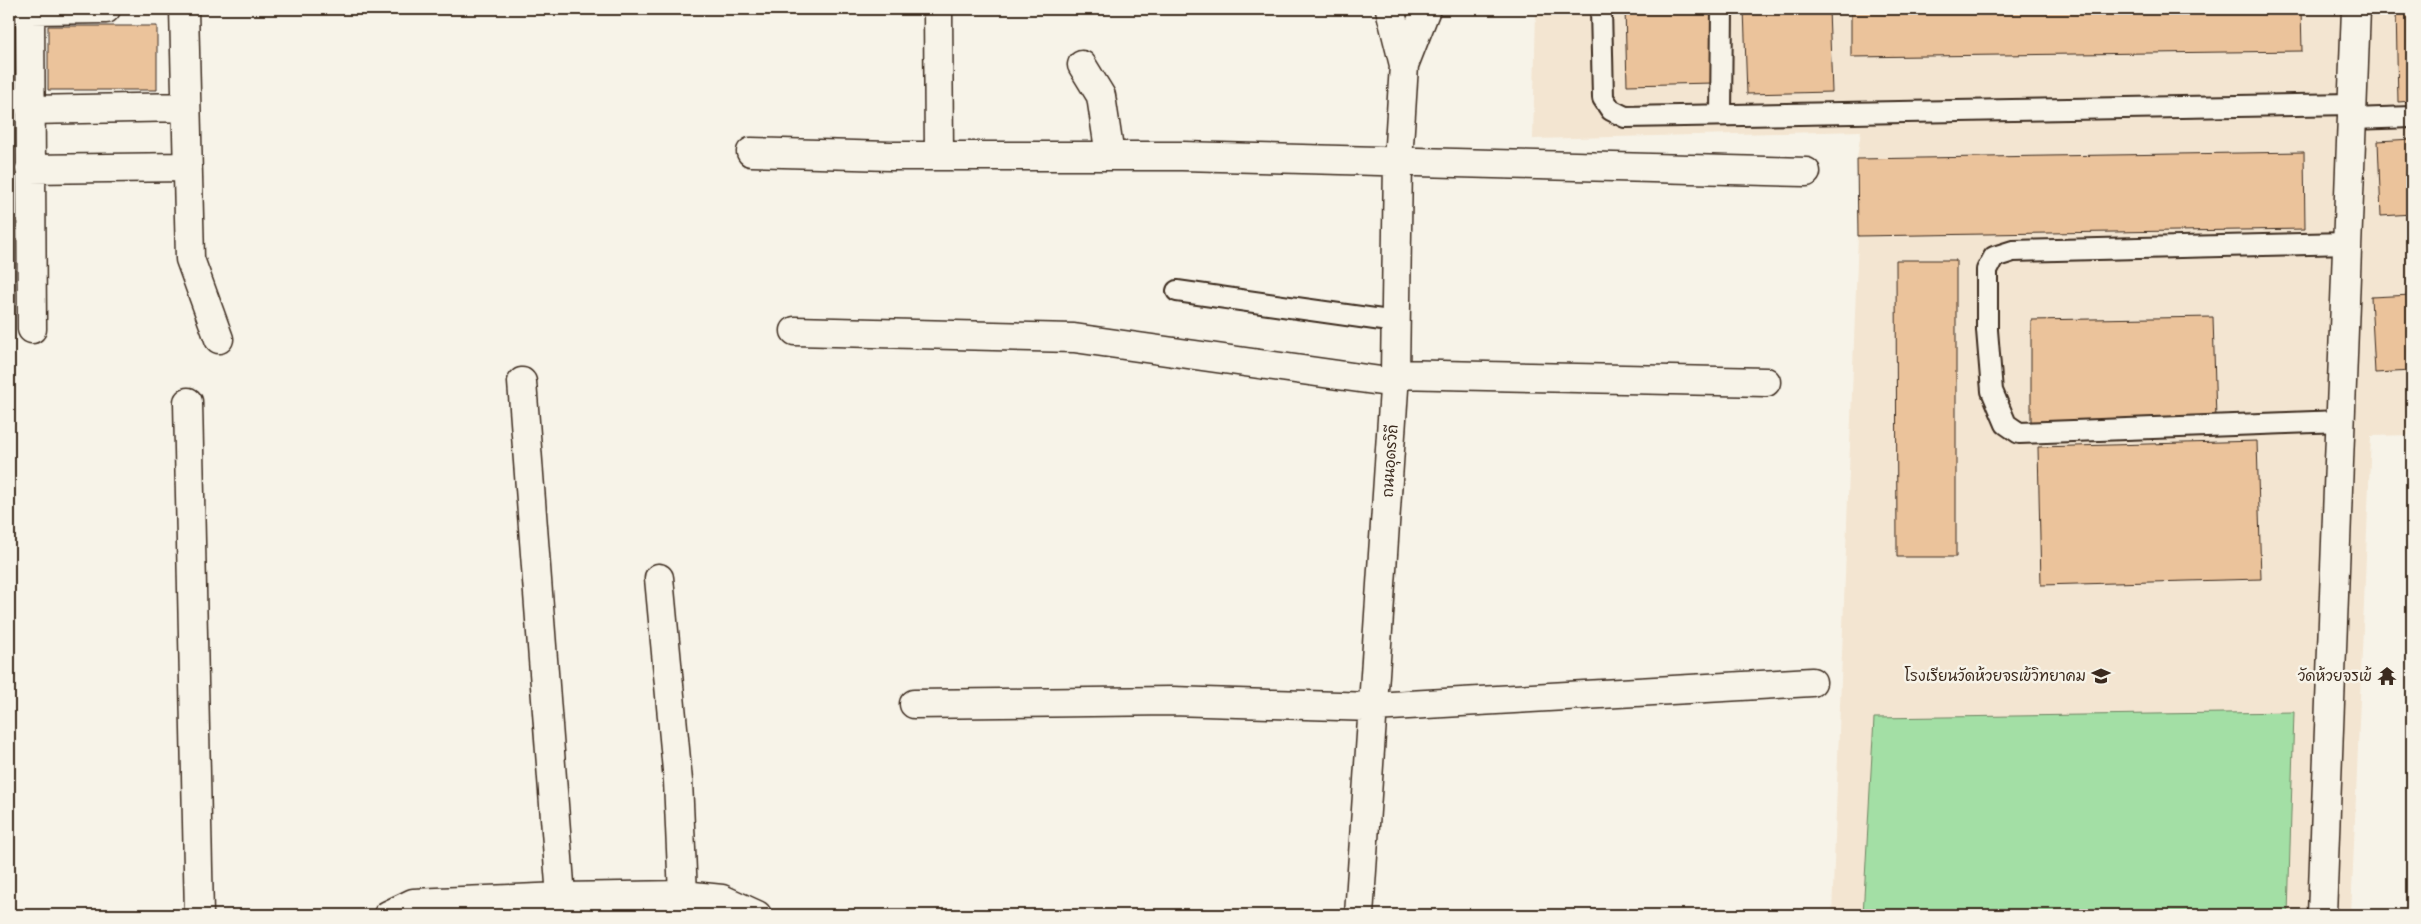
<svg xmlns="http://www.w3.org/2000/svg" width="2421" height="924" viewBox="0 0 2421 924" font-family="'Comic Neue','Playpen Sans Thai',sans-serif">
  <rect width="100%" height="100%" fill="#f7f3e8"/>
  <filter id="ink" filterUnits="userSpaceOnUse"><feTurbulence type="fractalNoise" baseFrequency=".02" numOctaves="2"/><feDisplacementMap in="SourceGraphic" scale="10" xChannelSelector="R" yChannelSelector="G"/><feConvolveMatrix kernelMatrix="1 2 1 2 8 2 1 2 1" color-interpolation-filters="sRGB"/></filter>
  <g filter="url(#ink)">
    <!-- built -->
    <path fill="#f3e5d1" d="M 1536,9 L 2412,9 L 2412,435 L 2371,436 L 2351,915 L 1832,915 L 1858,236 L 1857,159 L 1861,131 L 1533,139 Z"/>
    <!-- green -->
    <path fill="#a3dfa5" stroke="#6f8462" d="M 2294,712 L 2288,915 L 1863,915 L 1874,718 Z"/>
    <!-- building -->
    <path fill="#ebc39b" stroke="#3b2a1e" d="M 9,9 L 18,9 L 18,85 L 9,85 Z
      M 1625,9 L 1711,9 L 1713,83 L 1627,85 Z
      M 1744,9 L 1829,9 L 1832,92 L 1747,94 Z
      M 1851,9 L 2301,9 L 2302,51 L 1851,57 Z
      M 2396,9 L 2412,9 L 2412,101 L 2398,102 Z
      M 48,26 L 157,26 L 157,90 L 48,90 Z
      M 2412,139 L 2412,214 L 2381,216 L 2378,141 Z
      M 2304,152 L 2305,229 L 1858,236 L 1857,159 Z
      M 1896,260 L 1956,260 L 1956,557 L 1897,557 Z
      M 2412,295 L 2412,371 L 2375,373 L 2371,297 Z
      M 2213,317 L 2216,419 L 2031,422 L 2031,320 Z
      M 2257,441 L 2261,579 L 2041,585 L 2038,447 Z"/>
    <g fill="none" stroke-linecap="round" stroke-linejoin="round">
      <!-- lane casing -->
      <g stroke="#3b2a1e" stroke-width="24">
        <path id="lane" d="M 1601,9 L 1603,98 L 1611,110 L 1625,117 L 2353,104
          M 1721,115 L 1722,9
          M 2352,119 L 2412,117
          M 1177,291 L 1396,322
          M 2341,421 L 2019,433 L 2006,424 L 1992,391 L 1987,330 L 1987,270 L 1994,257 L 2013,251 L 2348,243"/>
      </g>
      <!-- street casing -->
      <g stroke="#3b2a1e" stroke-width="31">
        <path id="street" d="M 30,9 L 32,329
          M 184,9 L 190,259 L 219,339
          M 938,9 L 939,156
          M 30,10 L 106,9
          M 1082,65 L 1101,96 L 1110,156
          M 1404,65 L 1426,9
          M 30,110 L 186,107
          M 751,152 L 890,156 L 1182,156 L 1806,172
          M 30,169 L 187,167
          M 795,331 L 1074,338 L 1395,383
          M 1395,374 L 1766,382
          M 188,402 L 199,915
          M 914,704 L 1172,701 L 1373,707 L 1812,682
          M 683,895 L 722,899 L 757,915
          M 561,897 L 683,895 L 678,781 L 659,578
          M 388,915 L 413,903 L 561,897 L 522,382
          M 1359,915 L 1395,374 L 1398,161 L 1404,65 L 1390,9
          M 2322,915 L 2356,9"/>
      </g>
      <!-- lane -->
      <use href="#lane" stroke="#f7f3e8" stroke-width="20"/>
      <!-- street -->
      <use href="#street" stroke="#f7f3e8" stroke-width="28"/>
    </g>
  </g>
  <!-- icons -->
  <defs>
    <g id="school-bare" transform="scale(1.5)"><path d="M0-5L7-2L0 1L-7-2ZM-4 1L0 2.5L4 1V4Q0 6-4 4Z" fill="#3b2a1e" stroke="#f7f3e8" stroke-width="2.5" paint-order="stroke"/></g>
    <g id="temple-bare" transform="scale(1.5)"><path d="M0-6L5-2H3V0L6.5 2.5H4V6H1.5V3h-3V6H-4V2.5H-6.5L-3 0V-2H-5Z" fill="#3b2a1e" stroke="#f7f3e8" stroke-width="2.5" paint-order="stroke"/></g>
  </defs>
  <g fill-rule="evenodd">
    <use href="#school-bare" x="2101" y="676"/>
    <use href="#temple-bare" x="2387" y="676"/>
  </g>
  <g text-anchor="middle" stroke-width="5" stroke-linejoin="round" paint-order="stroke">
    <!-- street labels -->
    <g font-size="15" fill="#3b2a1e" stroke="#f7f3e8">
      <text transform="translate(1390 461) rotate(-86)" y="5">ถนนอุดรวิถี</text>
    </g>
    <!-- poi labels -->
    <g font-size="15" fill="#3b2a1e" stroke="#f7f3e8" text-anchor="end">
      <text x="2086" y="681">โรงเรียนวัดห้วยจรเข้วิทยาคม</text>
      <text x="2372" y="681">วัดห้วยจรเข้</text>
    </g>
  </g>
  <!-- margin -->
  <rect width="2421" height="924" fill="none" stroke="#f7f3e8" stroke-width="30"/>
  <rect x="15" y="15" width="2391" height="894" fill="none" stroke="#3b2a1e" stroke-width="2" filter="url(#ink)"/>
</svg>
